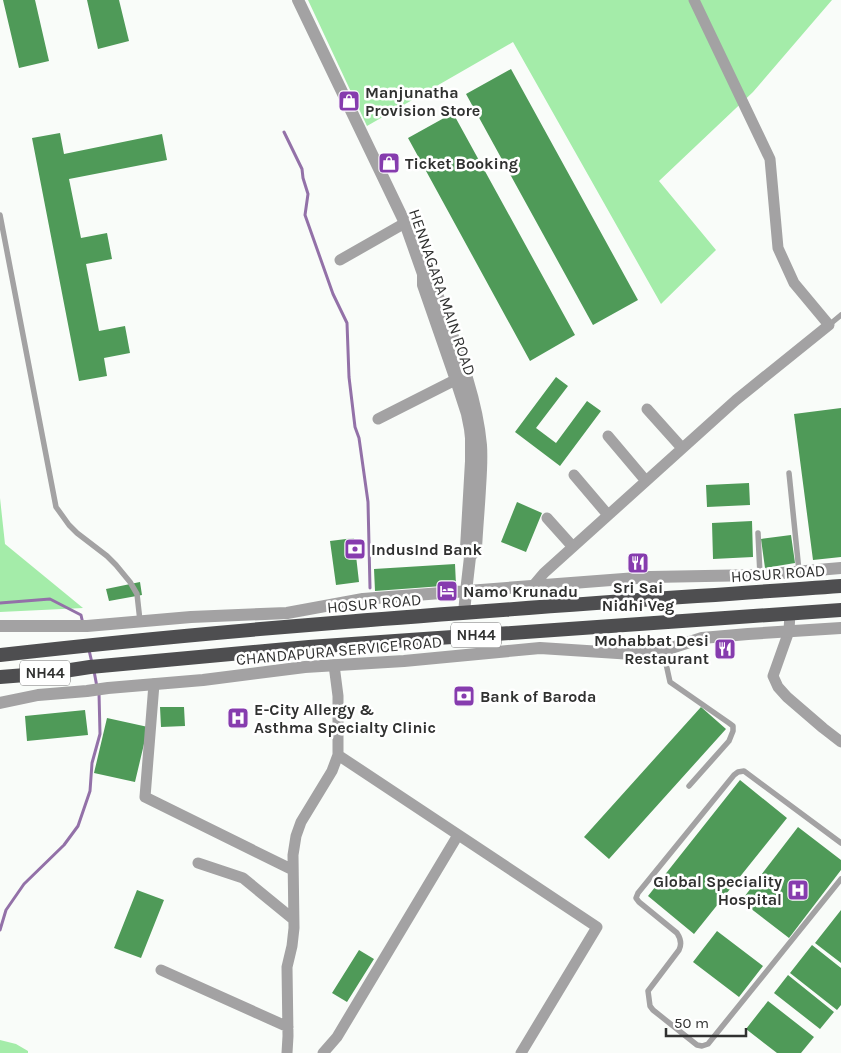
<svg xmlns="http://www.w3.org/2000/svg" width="841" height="1053" viewBox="0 0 841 1053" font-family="Karla,sans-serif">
  <rect width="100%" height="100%" fill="#f9fcf9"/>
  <!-- green -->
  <path fill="#a4eca9" d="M 308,0 L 832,0 L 753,92 L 659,181 L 716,250 L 661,304 L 513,42 L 367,126 Z
    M 0,498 L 5,544 L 83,608 L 0,612 Z
    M 0,1040 L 16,1044 L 28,1051 L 28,1053 L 0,1053 Z"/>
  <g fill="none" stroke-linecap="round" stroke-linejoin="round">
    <!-- stream -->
    <path stroke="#9371a8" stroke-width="3" d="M 284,132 L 302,169 L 303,178 L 308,194 L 305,215 L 333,294 L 347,323 L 349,377 L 355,427 L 359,438 L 368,502 L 370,588
      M 0,603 L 50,599 L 81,615 L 83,624
      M 89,650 L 92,663
      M 94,671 L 97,687
      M 0,930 L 6,910 L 24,884 L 64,845 L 78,826 L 90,791 L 92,763 L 100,734 L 99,693"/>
  </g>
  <!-- building -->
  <path fill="#4f9a58" d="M 3,0 L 35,0 L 49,61 L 19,68 Z
    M 87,0 L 119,0 L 129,41 L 98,49 Z
    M 511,69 L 638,300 L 593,325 L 466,94 Z
    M 453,113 L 575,335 L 530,361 L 408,138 Z
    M 60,133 L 64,154 L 162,134 L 167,160 L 69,179 L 81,238 L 107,233 L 112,259 L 86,264 L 99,331 L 125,326 L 130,353 L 104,358 L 107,376 L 79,381 L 32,138 Z
    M 556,377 L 568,386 L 536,428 L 556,443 L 587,401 L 601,411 L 560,466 L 515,432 Z
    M 841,408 L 841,557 L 813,560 L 794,414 Z
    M 749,483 L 750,505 L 707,507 L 706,485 Z
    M 517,502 L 542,513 L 526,552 L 501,542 Z
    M 752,521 L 753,557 L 713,559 L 712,523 Z
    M 791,535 L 795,563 L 765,568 L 761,539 Z
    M 354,538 L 359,582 L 336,585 L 330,541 Z
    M 455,564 L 456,585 L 375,591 L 374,569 Z
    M 140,582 L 142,595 L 109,601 L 106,589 Z
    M 160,707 L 184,707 L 185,726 L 161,727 Z
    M 701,707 L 726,729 L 609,859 L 584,837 Z
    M 85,710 L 88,735 L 27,741 L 25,716 Z
    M 107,718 L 148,727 L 135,782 L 94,773 Z
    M 740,780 L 787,818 L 694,934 L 648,896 Z
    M 798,827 L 841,860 L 841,870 L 789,938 L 741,901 Z
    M 137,890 L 164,900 L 141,958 L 114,948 Z
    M 841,910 L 841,963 L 815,943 Z
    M 717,931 L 763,966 L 739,997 L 693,962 Z
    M 812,945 L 841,968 L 841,1005 L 837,1010 L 790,973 Z
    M 359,950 L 374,959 L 347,1002 L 332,993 Z
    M 788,975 L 834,1012 L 820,1029 L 774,993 Z
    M 768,1001 L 814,1037 L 801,1053 L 777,1053 L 746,1029 Z"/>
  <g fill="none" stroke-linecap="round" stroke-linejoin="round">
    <!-- service -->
    <path stroke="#a3a2a3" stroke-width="5.5" d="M 0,215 L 56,507 L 69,525 L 77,533 L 107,556 L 116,565 L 130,582 L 137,594 L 140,621
      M 829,325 L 841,315
      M 789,473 L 799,571
      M 758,533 L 760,575
      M 663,650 L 670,682 L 729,723 L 733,726 L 733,731 L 729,741 L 689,786
      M 841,843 L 744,771 L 738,772 L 734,775 L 638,893 L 636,898 L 639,902 L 677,933 C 681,939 682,944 679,950 L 648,991 L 650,1006 L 653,1010 L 697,1045 L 702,1046 L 708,1044 L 841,879"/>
    <!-- minor -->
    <path stroke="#a3a2a3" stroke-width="11" d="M 340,260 L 405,223
      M 647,409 L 682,448
      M 378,419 L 463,376
      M 608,436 L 646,481
      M 574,475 L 608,515
      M 547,518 L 573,547
      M 533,586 L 544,573 L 736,400 L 829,325 L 794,283 L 778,248 L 770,159 L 694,0
      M 790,613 L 789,631 L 773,676 L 778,687 L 787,697 L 823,728 L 841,742
      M 154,684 L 145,797 L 293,870
      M 338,755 L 597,927 L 521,1053
      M 198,863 L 243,878 L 293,919
      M 161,970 L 288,1027
      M 287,1053 L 288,1036 L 287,967 L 292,946 L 294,928 L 293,855 L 296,836 L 301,822 L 332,771 L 338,755 L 338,696 L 334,665
      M 323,1053 L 337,1037 L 458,835"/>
    <!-- tertiary -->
    <path stroke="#a3a2a3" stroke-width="12" d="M 298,0 L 405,223 L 423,274 L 423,285 L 456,380 L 467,414 L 470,429 L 471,438 L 471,461 L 466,548 L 470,557 L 466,592 L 464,613
      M 423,274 L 432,280 C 451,334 476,389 481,445 C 482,459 481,473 480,488 C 479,508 477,528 476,549 L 470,557
      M 0,626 L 87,626 L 191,617 L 287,613 L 363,599 L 650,577 L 760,575 L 841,568
      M 0,703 L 38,695 L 87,691 L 108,688 L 203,680 L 305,667 L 404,661 L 540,648 L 633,654 L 671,648 L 702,638 L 748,634 L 841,628"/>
    <!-- trunk -->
    <path stroke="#4e4e50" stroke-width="14" d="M 0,655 C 279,623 561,606 841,586
      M 0,677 L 51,673 L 90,667 L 309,647 L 841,610"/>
  </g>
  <!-- icons -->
  <defs>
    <g id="shop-square" transform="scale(1.125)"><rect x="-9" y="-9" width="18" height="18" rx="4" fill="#863cae" stroke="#fff"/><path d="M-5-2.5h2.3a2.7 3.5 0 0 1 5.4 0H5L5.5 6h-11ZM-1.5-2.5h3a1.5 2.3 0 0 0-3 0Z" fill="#fff"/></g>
    <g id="bank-square" transform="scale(1.125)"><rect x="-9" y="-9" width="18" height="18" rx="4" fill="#863cae" stroke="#fff"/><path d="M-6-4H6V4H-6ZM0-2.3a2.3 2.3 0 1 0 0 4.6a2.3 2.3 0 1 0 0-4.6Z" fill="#fff"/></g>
    <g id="restaurant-square" transform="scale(1.125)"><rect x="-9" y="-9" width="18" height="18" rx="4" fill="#863cae" stroke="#fff"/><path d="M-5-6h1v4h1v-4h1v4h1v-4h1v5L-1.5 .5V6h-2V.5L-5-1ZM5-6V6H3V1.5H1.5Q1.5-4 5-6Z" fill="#fff"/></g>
    <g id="hotel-square" transform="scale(1.125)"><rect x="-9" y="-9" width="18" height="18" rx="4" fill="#863cae" stroke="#fff"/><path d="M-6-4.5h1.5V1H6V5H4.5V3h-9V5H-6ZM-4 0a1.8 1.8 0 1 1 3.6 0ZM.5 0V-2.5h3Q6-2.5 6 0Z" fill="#fff"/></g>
    <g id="hospital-square" transform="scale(1.125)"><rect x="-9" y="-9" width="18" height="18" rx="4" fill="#863cae" stroke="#fff"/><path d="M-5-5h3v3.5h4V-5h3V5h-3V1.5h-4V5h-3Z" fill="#fff"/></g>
  </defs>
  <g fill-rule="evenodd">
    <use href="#shop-square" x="349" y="101"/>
    <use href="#shop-square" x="389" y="163"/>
    <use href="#bank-square" x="355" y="549"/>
    <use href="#restaurant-square" x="638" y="563"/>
    <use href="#hotel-square" x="447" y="591"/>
    <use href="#restaurant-square" x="725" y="649"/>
    <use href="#bank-square" x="464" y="696"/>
    <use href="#hospital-square" x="238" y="718"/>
    <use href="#hospital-square" x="798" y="890"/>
  </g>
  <g text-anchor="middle" stroke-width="5" stroke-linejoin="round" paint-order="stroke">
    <!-- shield labels -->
    <g fill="#fff" stroke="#6e6f6e" stroke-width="1">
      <rect x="451" y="622.5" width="50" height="25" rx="4"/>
      <rect x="20" y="660.5" width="50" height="25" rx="4"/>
    </g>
    <g font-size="15" font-weight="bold" fill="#303130">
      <text x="476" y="640">NH44</text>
      <text x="45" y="678">NH44</text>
    </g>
    <!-- poi labels -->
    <g font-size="16" font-weight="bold" fill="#303130" stroke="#fff" text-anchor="start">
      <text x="365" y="98">Manjunatha<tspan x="365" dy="18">Provision Store</tspan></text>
      <text x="405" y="169">Ticket Booking</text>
      <text x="371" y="555">IndusInd Bank</text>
      <text x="638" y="593" text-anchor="middle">Sri Sai<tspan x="638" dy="18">Nidhi Veg</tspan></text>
      <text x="463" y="597">Namo Krunadu</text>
      <text x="709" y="646" text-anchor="end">Mohabbat Desi<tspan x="709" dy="18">Restaurant</tspan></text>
      <text x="480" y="702">Bank of Baroda</text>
      <text x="254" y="715">E-City Allergy &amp;<tspan x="254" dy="18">Asthma Specialty Clinic</tspan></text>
      <text x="782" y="887" text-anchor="end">Global Speciality<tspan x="782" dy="18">Hospital</tspan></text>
    </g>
    <!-- street labels -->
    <g font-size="16" fill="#303130" stroke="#fff">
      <text transform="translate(443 292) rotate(71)" y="6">HENNAGARA MAIN ROAD</text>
      <text transform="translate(778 573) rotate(-4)" y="6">HOSUR ROAD</text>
      <text transform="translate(374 603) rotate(-5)" y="6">HOSUR ROAD</text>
      <text transform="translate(339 650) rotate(-5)" y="6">CHANDAPURA SERVICE ROAD</text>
    </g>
  </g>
  <!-- scale -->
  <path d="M666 1028v8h80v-8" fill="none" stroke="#303130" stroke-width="2.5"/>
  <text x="674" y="1028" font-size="15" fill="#303130" stroke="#ffffff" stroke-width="4" paint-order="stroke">50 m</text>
</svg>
